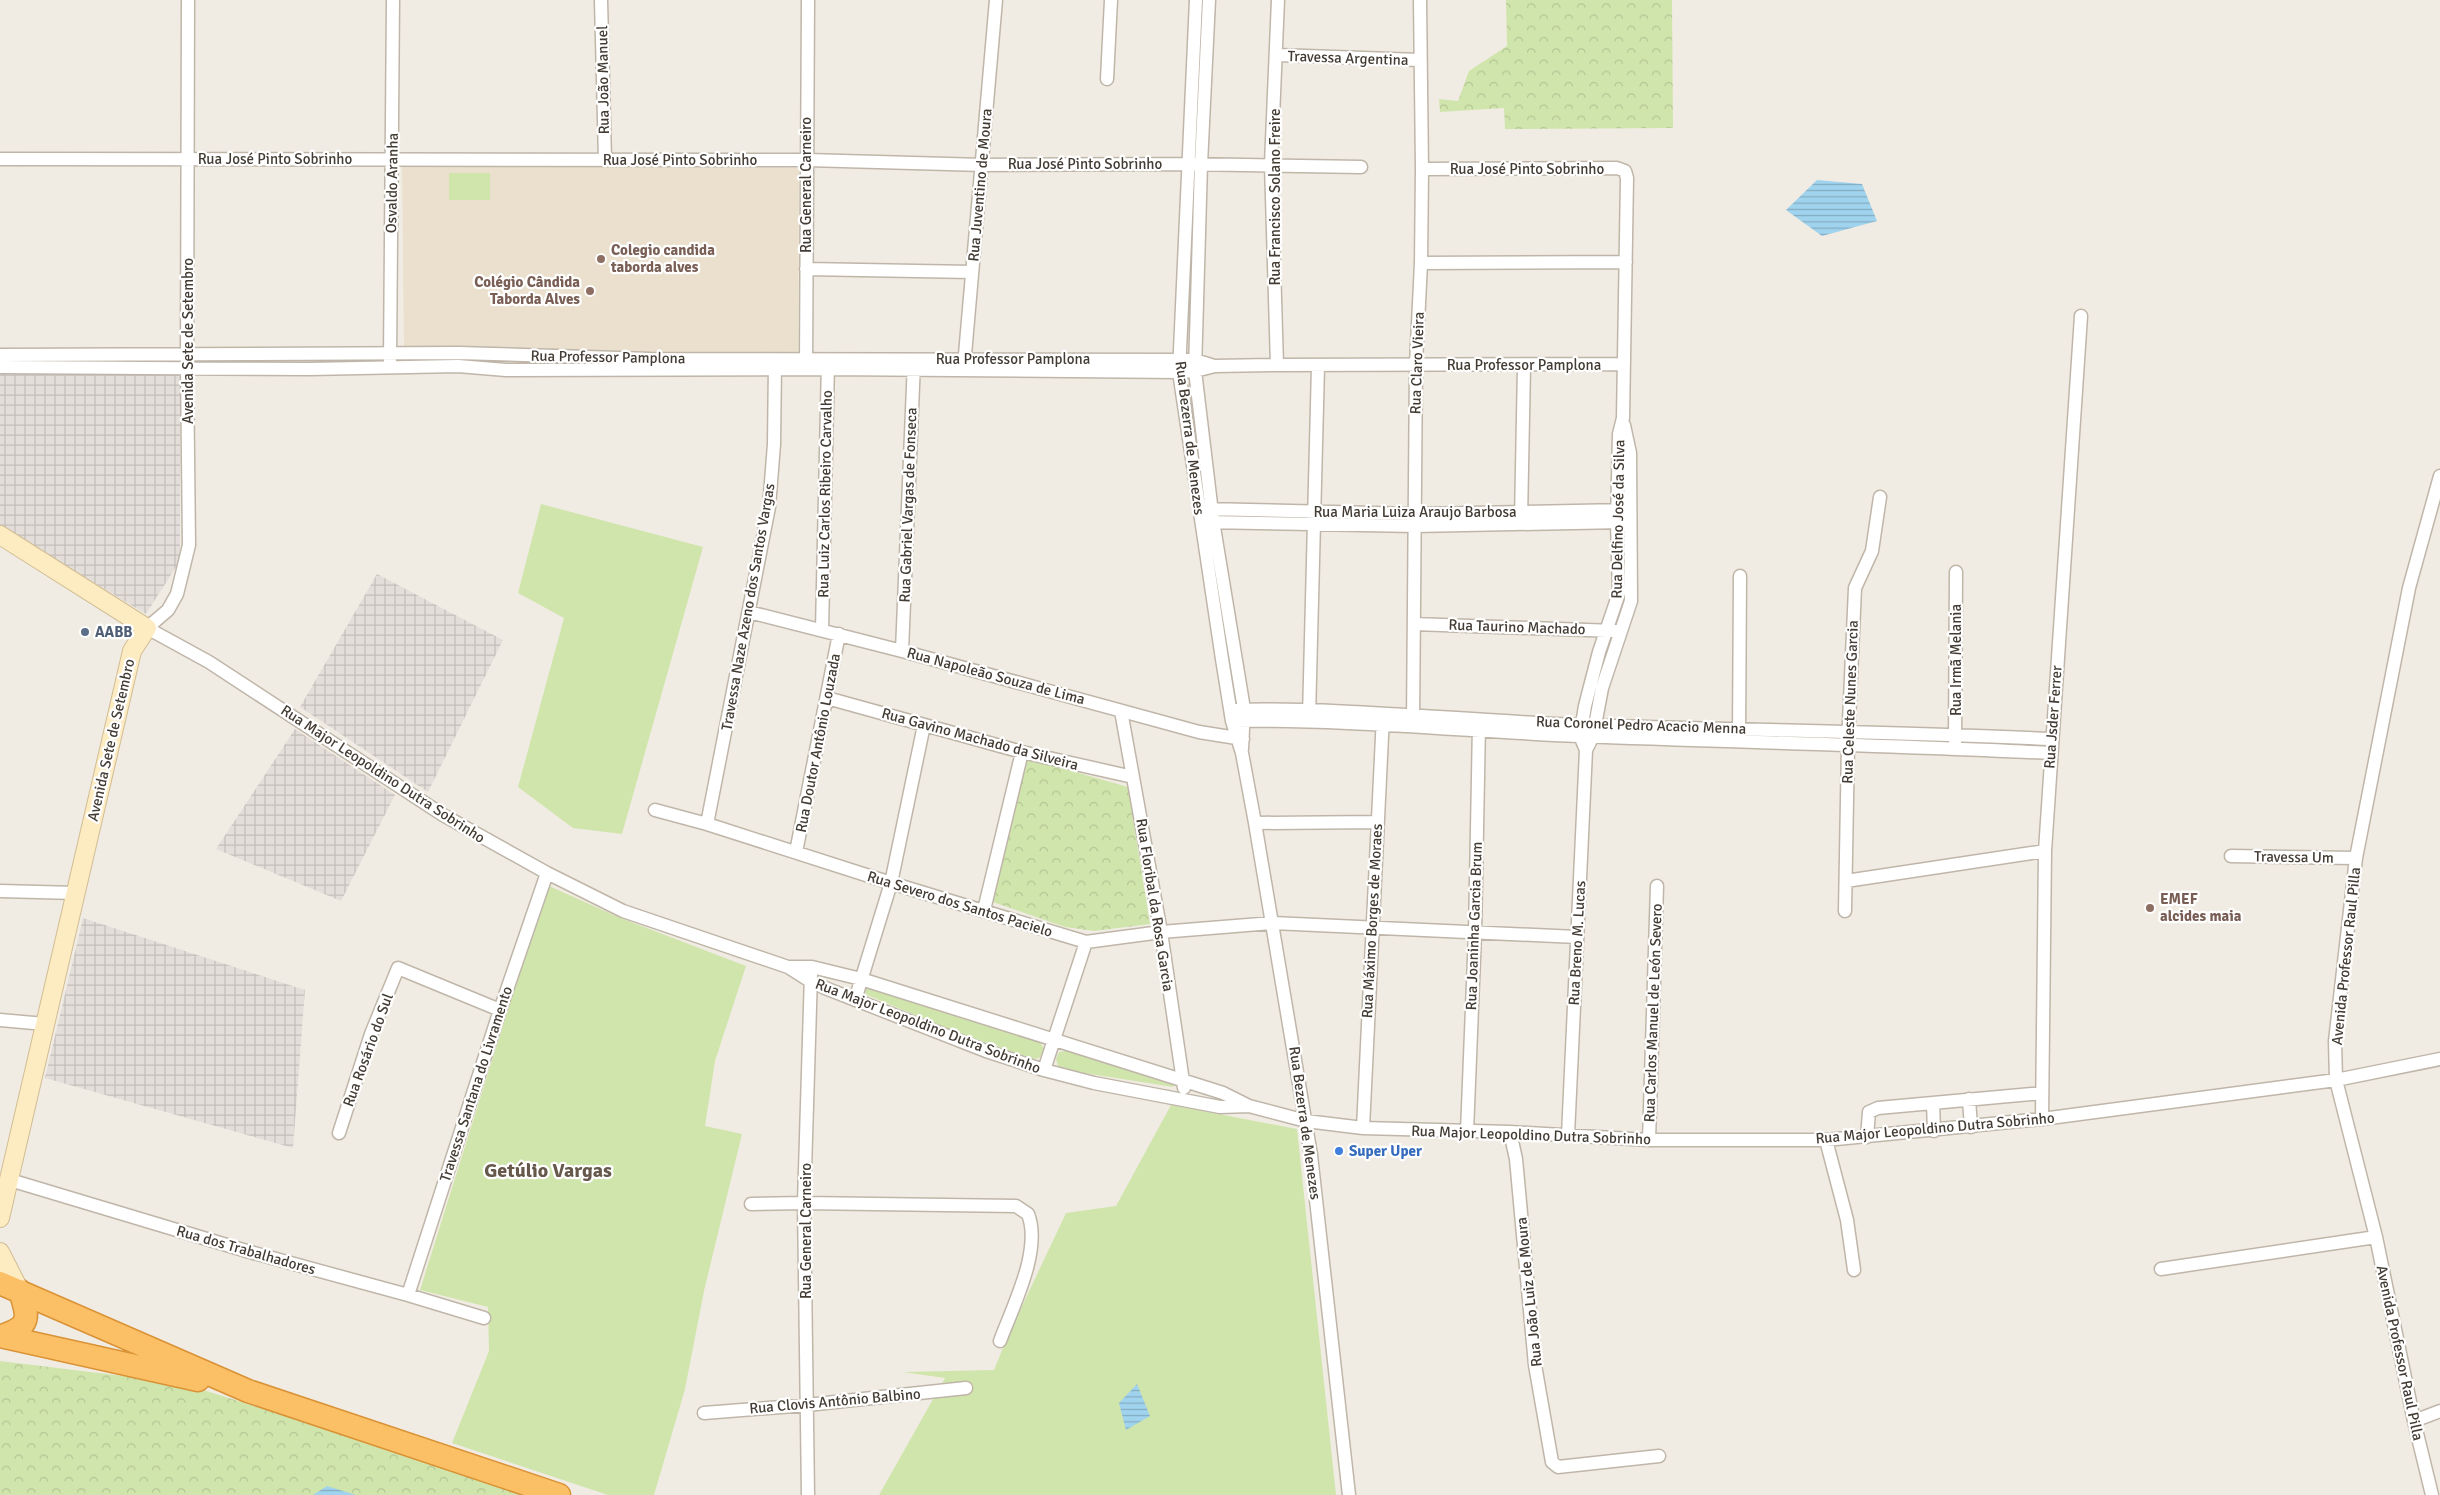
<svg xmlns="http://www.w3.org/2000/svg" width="2440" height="1495" viewBox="0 0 2440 1495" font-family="Signika,sans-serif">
  <defs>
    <pattern id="industrial-grid" width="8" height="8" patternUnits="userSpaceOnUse" patternTransform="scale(1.25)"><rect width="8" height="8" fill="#e3ded9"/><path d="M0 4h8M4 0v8" fill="none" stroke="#c4bfbb"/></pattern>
    <pattern id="forest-crowns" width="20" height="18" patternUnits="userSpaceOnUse" patternTransform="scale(1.25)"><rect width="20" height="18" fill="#d0e5ac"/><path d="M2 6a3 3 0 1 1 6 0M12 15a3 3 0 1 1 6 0" fill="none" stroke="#b4c595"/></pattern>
    <pattern id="water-rules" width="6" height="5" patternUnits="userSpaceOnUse" patternTransform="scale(1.25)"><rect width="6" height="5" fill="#a0d3ee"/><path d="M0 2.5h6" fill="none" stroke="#84acc2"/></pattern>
  </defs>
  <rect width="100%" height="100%" fill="#f1ece3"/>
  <!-- industrial -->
  <path fill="url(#industrial-grid)" d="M 77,369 L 180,371 L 180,551 L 176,567 L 146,614 L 0,526 L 0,374 Z
    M 377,574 L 503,640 L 428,792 L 300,707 Z
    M 295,729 L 395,795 L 341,901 L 216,849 Z
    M 83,918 L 305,990 L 293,1148 L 45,1078 Z"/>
  <!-- education -->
  <path fill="#eae0cd" d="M 402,166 L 799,168 L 798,354 L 404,350 Z"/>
  <!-- grass -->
  <path fill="#d0e5ac" d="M 449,173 L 490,173 L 490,200 L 449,200 Z
    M 541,504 L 703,547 L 622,834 L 573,828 L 518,787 L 564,618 L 518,593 Z
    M 547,885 L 618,917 L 746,966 L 715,1061 L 705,1126 L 742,1134 L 704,1291 L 685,1389 L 654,1495 L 608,1495 L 452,1443 L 489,1351 L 488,1307 L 420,1290 Z
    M 867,987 L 1039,1041 L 1045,1050 L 1039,1058 L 1033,1059 L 956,1032 L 867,995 L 864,991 Z
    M 1066,1051 L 1172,1082 L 1174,1085 L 1173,1087 L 1065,1070 L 1058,1066 L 1056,1059 L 1059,1052 Z
    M 1171,1105 L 1297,1129 L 1336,1495 L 879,1495 L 945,1378 L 903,1372 L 994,1370 L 1007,1338 L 1066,1213 L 1116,1206 Z"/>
  <!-- forest -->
  <path fill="url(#forest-crowns)" d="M 1506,0 L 1672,0 L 1673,128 L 1505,129 L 1504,108 L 1440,112 L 1439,99 L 1458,101 L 1469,71 L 1507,46 Z
    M 1026,758 L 1128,787 L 1150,924 L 1094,931 L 1065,927 L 993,902 Z
    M 0,1361 L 181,1383 L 538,1495 L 0,1495 Z"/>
  <!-- water -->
  <path fill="url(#water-rules)" d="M 1817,180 L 1862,184 L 1877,221 L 1822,236 L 1786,210 Z
    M 1137,1384 L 1150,1416 L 1126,1430 L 1119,1403 Z
    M 327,1486 L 356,1495 L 313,1495 Z"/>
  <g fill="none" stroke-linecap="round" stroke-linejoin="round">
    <!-- street casing -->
    <g stroke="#bfb6a9" stroke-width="15">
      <path id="street" d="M 188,0 L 187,367 L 189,545 L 177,594 L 168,610 L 147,628 L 209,662 L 443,815 L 547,873 L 623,911 L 788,967 L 810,981 L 825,988 L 986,1051 L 1044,1070 L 1094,1083 L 1220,1107 L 1249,1106
        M 601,0 L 605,160
        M 1196,0 L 1179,372 L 1222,659 L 1232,721 L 1242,753 L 1255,823 L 1311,1155 L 1349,1495
        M 1209,0 L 1201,164 L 1195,371 L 1213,521 L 1244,709 L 1242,749
        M 1277,55 L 1420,60
        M 1107,79 L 1111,0
        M 0,159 L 807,160 L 983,165 L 1188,164 L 1361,167
        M 1422,169 L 1617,168 L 1625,171 L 1627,178 L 1623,418 L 1619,434 L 1617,522 L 1619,593 L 1599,652 L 1585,706 L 1580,736 L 1586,750
        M 1421,263 L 1626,262
        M 806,269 L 972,272
        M 0,355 L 459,353 L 650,359 L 1195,360 L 1214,366
        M 390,360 L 393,0
        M 806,365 L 808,0
        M 1277,365 L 1271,164 L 1278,0
        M 964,366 L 996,0
        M 0,367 L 310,369 L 458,366 L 506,370 L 828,369 L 1179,372 L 1195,371 L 1215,366 L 1277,365 L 1623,364
        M 1205,509 L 1415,514 L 1625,510
        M 1521,519 L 1524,366
        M 1206,522 L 1415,526 L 1623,522
        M 749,612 L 902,651 L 1199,732 L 1243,739
        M 1414,624 L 1615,631
        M 822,630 L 828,362
        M 902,651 L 914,362
        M 827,698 L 1022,752 L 1133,777
        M 1231,710 C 1348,707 1465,721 1581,725 C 1738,730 1895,732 2052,739
        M 1121,711 L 1161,932 L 1184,1088
        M 1309,717 L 1318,366
        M 1232,721 C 1348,719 1463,731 1578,736 C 1735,742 1893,745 2051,753
        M 1413,722 L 1416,364 L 1421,263 L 1422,169 L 1420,0
        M 1739,736 L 1740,576
        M 1955,743 L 1956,572
        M 655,810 L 707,824 L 891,883 L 1086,942 L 1161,932 L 1273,923 L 1577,937
        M 1255,823 L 1377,822
        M 707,824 L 769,507 L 774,444 L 775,363
        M 796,852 L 839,634
        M 2231,856 L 2356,858
        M 1846,881 L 2045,851
        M 0,891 L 76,893
        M 984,910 L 1022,752
        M 1845,911 L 1848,744 L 1855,588 L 1872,551 L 1880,497
        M 788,967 L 812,967 L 861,979 L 1223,1093 L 1249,1106 L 1306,1121 L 1363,1128 L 1510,1132 L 1649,1140 L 1826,1140 L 2042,1119 L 2336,1080 L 2440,1059
        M 855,1000 L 891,883 L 924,725
        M 0,1020 L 45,1024
        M 1044,1070 L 1086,942
        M 1969,1099 L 1971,1127
        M 1933,1103 L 1934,1131
        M 2042,1119 L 2045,851 L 2081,316
        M 1363,1128 L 1383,716
        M 1467,1132 L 1475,933 L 1479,725
        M 1510,1132 L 1516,1159 L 1535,1365 L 1552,1462 L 1558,1467 L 1659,1456
        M 339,1133 L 371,1034 L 398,968 L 500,1010
        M 1568,1135 L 1586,750 L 1593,736 L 1602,688 L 1631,601 L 1630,453 L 1624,425
        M 1867,1137 L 1869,1112 L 1878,1108 L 2042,1093
        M 1649,1140 L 1657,886
        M 1826,1140 L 1847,1220 L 1854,1270
        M 10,1180 L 250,1252 L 408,1295 L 484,1318
        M 751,1204 L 804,1203 L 1016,1206 L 1028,1214 C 1042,1250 1013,1306 1000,1341
        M 2161,1269 L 2376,1237
        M 408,1295 L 500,1010 L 547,873
        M 704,1413 L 807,1405 L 966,1388
        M 2414,1421 L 2440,1411
        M 808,1495 L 804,1203 L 811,974
        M 2432,1495 L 2414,1421 L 2376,1237 L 2336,1080 L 2335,1041 L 2356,858 L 2409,588 L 2440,476"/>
    </g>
    <!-- secondary casing -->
    <g stroke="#d1bd94" stroke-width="20">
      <path id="secondary" d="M 0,535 L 147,628 L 132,651 L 0,1218
        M 0,1252 L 20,1291"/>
    </g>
    <!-- highway casing -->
    <g stroke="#d99235" stroke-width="25">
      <path id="highway" d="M 0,1283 L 248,1391 L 559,1495
        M 0,1336 L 198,1380
        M 2,1336 C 31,1326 29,1318 20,1291"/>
    </g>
    <!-- street -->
    <use href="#street" stroke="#fff" stroke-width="12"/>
    <!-- secondary -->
    <use href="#secondary" stroke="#fdebc2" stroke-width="18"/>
    <!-- highway -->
    <use href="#highway" stroke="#fbbf65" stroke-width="22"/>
  </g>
  <!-- markers -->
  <g fill="#8d6e63" stroke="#fff" stroke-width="2">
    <circle cx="601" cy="259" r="5"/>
    <circle cx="590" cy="291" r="5"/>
    <circle cx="2150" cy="908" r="5"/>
  </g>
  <circle fill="#5c6f8a" stroke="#fff" stroke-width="2" cx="85" cy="632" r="5"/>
  <circle fill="#3f7fe0" stroke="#fff" stroke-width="2" cx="1339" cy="1151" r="5"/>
  <g text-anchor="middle" stroke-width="4.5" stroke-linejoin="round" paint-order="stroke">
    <!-- street labels -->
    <g font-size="15" fill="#433c34" stroke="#fff">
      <text transform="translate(1348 58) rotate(2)" y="5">Travessa Argentina</text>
      <text transform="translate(603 80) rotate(-91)" y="5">Rua João Manuel</text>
      <text x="275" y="164">Rua José Pinto Sobrinho</text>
      <text x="680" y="165">Rua José Pinto Sobrinho</text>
      <text x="1085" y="169">Rua José Pinto Sobrinho</text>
      <text x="1527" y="174">Rua José Pinto Sobrinho</text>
      <text transform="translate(392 183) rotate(-89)" y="5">Osvaldo Aranha</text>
      <text transform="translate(806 185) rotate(-90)" y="5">Rua General Carneiro</text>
      <text transform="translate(980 185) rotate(-85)" y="5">Rua Juventino de Moura</text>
      <text transform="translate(1275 197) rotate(-90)" y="5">Rua Francisco Solano Freire</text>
      <text transform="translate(188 341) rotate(-90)" y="5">Avenida Sete de Setembro</text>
      <text transform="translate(608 357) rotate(1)" y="5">Rua Professor Pamplona</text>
      <text x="1013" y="364">Rua Professor Pamplona</text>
      <text transform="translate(1417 363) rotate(-88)" y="5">Rua Claro Vieira</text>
      <text x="1524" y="370">Rua Professor Pamplona</text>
      <text transform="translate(1190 438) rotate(83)" y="5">Rua Bezerra de Menezes</text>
      <text transform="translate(825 494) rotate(-89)" y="5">Rua Luiz Carlos Ribeiro Carvalho</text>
      <text transform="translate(908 505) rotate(-88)" y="5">Rua Gabriel Vargas de Fonseca</text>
      <text x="1415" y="517">Rua Maria Luiza Araujo Barbosa</text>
      <text transform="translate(1618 519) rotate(-89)" y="5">Rua Delfino José da Silva</text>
      <text transform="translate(748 607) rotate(-80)" y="5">Travessa Naze Azeno dos Santos Vargas</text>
      <text transform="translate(1517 627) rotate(2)" y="5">Rua Taurino Machado</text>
      <text transform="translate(1956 660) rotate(-90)" y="5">Rua Irmã Melania</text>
      <text transform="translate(996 676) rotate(15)" y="5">Rua Napoleão Souza de Lima</text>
      <text transform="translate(1850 702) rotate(-88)" y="5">Rua Celeste Nunes Garcia</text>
      <text transform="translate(2053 717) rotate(-86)" y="5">Rua Jsder Ferrer</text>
      <text transform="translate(1641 725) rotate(2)" y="5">Rua Coronel Pedro Acacio Menna</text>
      <text transform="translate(980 739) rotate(15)" y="5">Rua Gavino Machado da Silveira</text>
      <text transform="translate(111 740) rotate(-77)" y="5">Avenida Sete de Setembro</text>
      <text transform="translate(818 743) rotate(-79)" y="5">Rua Doutor Antônio Louzada</text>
      <text transform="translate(383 774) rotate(33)" y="5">Rua Major Leopoldino Dutra Sobrinho</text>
      <text transform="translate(2294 857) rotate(1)" y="5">Travessa Um</text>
      <text transform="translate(960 904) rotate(17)" y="5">Rua Severo dos Santos Pacielo</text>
      <text transform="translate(1155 905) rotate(81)" y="5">Rua Floribal da Rosa Garcia</text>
      <text transform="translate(1372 921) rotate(-87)" y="5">Rua Máximo Borges de Moraes</text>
      <text transform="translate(1474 926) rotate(-88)" y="5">Rua Joaninha Garcia Brum</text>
      <text transform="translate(1577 943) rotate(-87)" y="5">Rua Breno M. Lucas</text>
      <text transform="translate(2346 956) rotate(-84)" y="5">Avenida Professor Raul Pilla</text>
      <text transform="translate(1653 1013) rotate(-88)" y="5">Rua Carlos Manuel de León Severo</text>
      <text transform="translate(928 1026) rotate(21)" y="5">Rua Major Leopoldino Dutra Sobrinho</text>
      <text transform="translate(368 1050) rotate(-70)" y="5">Rua Rosário do Sul</text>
      <text transform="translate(476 1084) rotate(-72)" y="5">Travessa Santana do Livramento</text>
      <text transform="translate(1305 1123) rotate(82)" y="5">Rua Bezerra de Menezes</text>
      <text transform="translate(1935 1128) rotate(-5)" y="5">Rua Major Leopoldino Dutra Sobrinho</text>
      <text transform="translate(1531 1135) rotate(2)" y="5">Rua Major Leopoldino Dutra Sobrinho</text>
      <text transform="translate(806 1231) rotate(-90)" y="5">Rua General Carneiro</text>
      <text transform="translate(246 1250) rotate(16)" y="5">Rua dos Trabalhadores</text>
      <text transform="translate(1529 1292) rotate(-96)" y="5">Rua João Luiz de Moura</text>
      <text transform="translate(2400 1353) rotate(78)" y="5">Avenida Professor Raul Pilla</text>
      <text transform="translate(835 1401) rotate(-5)" y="5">Rua Clovis Antônio Balbino</text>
    </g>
    <!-- education labels -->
    <g font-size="15" font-weight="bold" fill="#785e54" stroke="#fff" text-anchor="start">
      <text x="611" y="255">Colegio candida<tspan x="611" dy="17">taborda alves</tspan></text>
      <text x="580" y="287" text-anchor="end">Colégio Cândida<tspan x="580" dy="17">Taborda Alves</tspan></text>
      <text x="2160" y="904">EMEF<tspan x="2160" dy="17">alcides maia</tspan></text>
    </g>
    <!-- service labels -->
    <g font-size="15" font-weight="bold" fill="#4e5e75" stroke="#fff" text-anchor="start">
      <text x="95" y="637">AABB</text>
    </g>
    <!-- shop labels -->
    <g font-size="15" font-weight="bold" fill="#366cbe" stroke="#fff" text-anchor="start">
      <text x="1349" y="1156">Super Uper</text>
    </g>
    <!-- district labels -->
    <g font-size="20" font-weight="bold" fill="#66594b" stroke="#fff">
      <text x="548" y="1177">Getúlio Vargas</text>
    </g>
  </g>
</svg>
